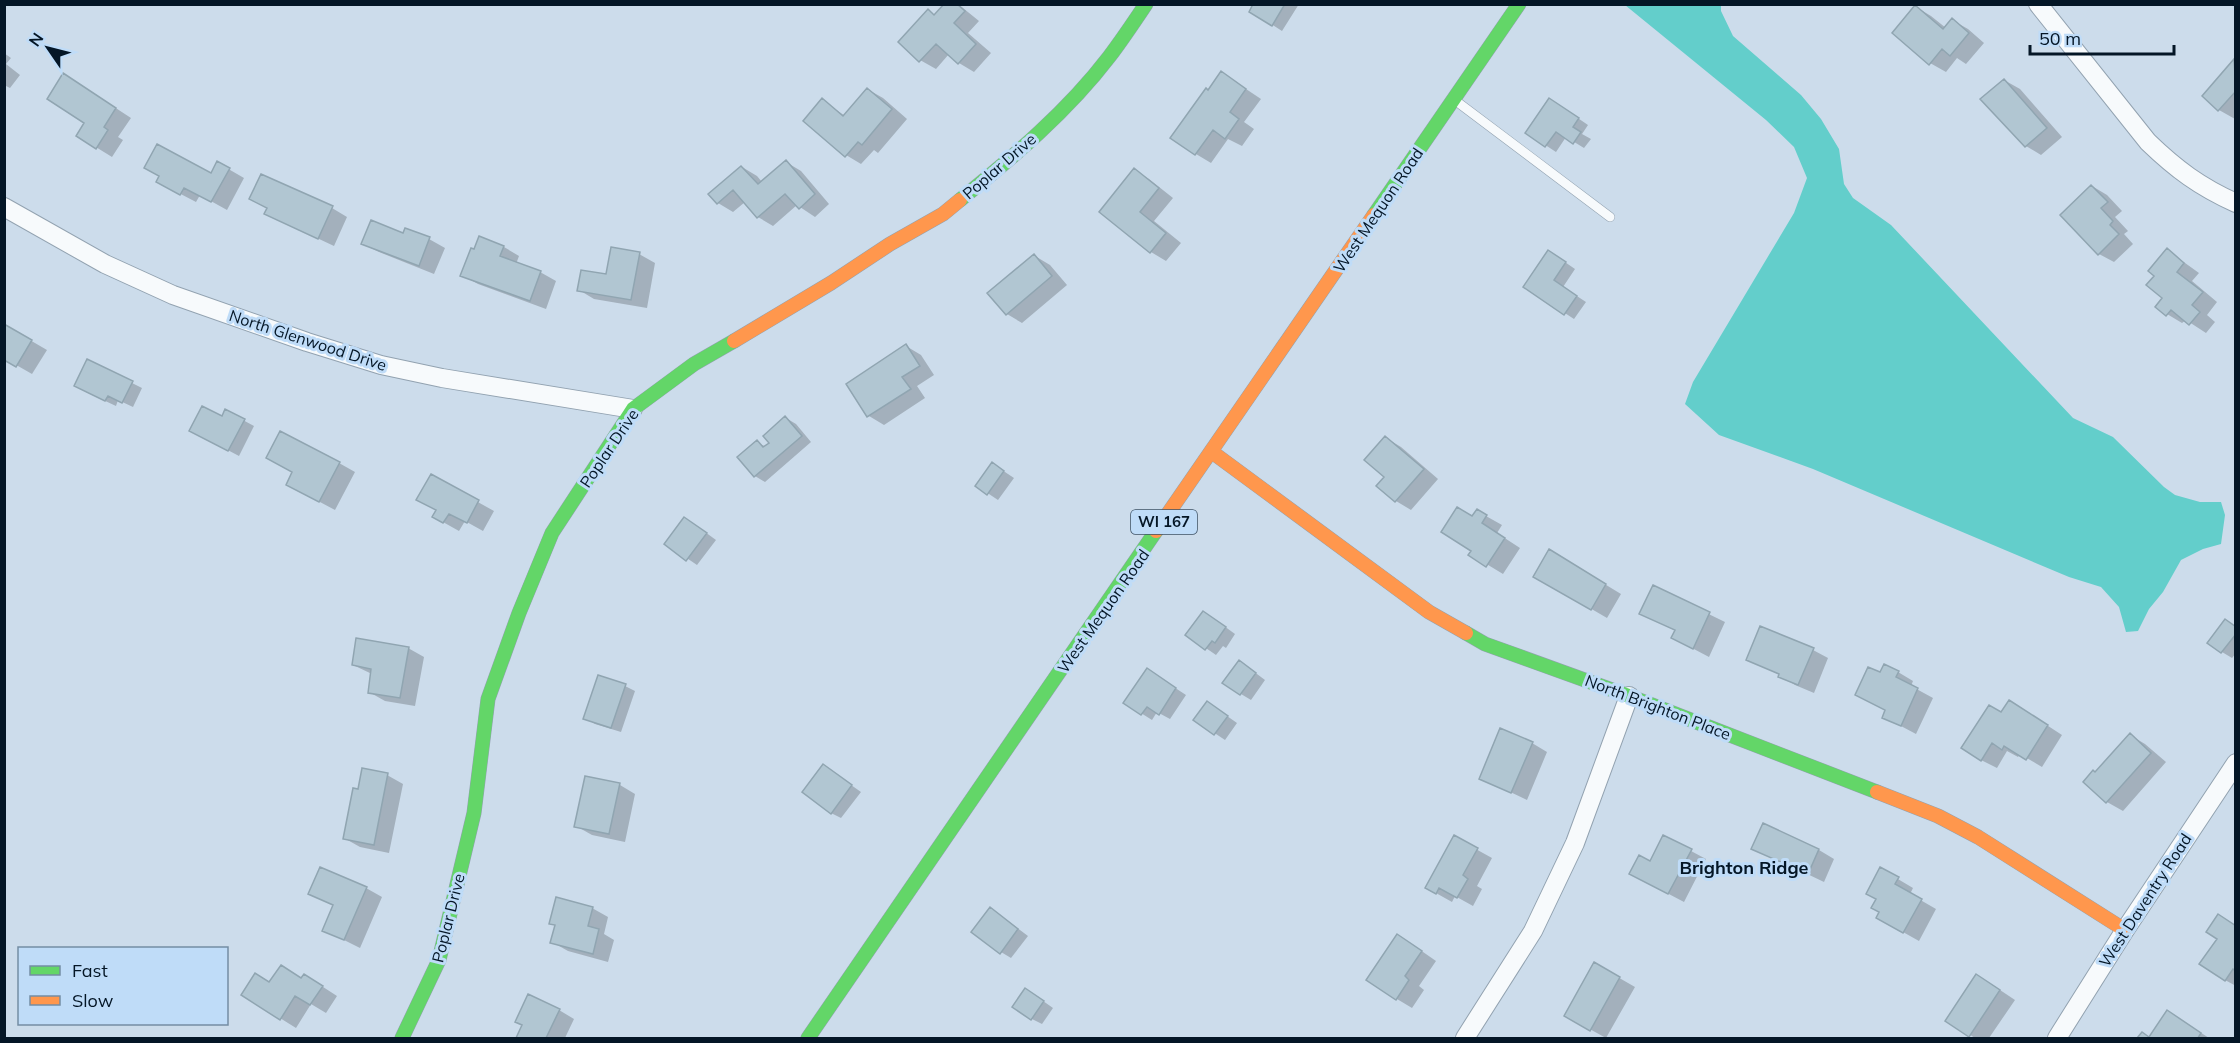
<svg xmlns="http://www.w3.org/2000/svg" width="2240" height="1043" viewBox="0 0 2240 1043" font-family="Mulish,sans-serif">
  <rect width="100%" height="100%" fill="#ccdceb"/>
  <!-- water -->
  <path fill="#63cecb" d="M 1625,5 L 1721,5 L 1721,11 L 1733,36 L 1801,95 L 1821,119 L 1839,149 L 1844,184 L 1853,198 L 1891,225 L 2073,418 L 2113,437 L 2164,487 L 2175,495 L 2200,502 L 2221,502 L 2225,515 L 2221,544 L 2203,549 L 2181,560 L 2163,592 L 2149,609 L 2138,631 L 2126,632 L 2119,607 L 2101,587 L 2069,577 L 1813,469 L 1719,435 L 1685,404 L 1693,382 L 1794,213 L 1807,178 L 1794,147 L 1766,120 Z"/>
  <!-- shadow -->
  <path fill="#0003" d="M 946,4 L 958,4 L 979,21 L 968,33 L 991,53 L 974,72 L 959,63 L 949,54 L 936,69 L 920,60 L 928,11 L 936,16 Z
    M 1255,4 L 1299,4 L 1282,31 L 1251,11 Z
    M 1916,7 L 1931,16 L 1946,28 L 1952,20 L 1968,29 L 1984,43 L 1966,64 L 1957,58 L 1946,72 L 1930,63 Z
    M 4,53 L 11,58 L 6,64 L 20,75 L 10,88 L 4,85 Z
    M 2235,61 L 2236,118 L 2235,119 L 2219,110 L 2204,96 Z
    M 1222,73 L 1261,99 L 1244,122 L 1254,129 L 1242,146 L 1228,139 L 1211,163 L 1196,154 L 1208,91 Z
    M 2004,80 L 2020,89 L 2062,137 L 2041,155 L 2026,146 Z
    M 79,84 L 131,118 L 118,137 L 123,140 L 112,157 L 78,136 L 86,123 Z
    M 867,89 L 883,98 L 907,119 L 878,153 L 874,150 L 861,164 L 846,155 L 822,100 L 845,116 Z
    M 1560,106 L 1588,125 L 1582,134 L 1591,139 L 1584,148 L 1566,137 L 1556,152 L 1527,133 Z
    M 786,162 L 801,171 L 829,204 L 815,217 L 797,205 L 773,226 L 758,217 L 745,202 L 733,212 L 718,203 L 742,167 L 757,176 L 762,182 Z
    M 218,163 L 244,178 L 227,210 L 200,195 L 196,202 L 173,190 L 212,175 Z
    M 1134,170 L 1149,179 L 1173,198 L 1154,221 L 1181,243 L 1166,261 L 1151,252 L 1101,212 Z
    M 2092,186 L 2107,195 L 2122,211 L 2115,217 L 2128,231 L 2124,234 L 2133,244 L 2114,262 L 2099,254 Z
    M 332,208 L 347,217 L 334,246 L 266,214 Z
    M 406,230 L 429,239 L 445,248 L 434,274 L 379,252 L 363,244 L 404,235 Z
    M 480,238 L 504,247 L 519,256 L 516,264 L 540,272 L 556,281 L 546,309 L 478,284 L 462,275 Z
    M 2167,250 L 2199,273 L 2192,281 L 2217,302 L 2207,315 L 2215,322 L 2206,333 L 2186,320 L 2182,323 L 2167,314 L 2156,276 Z
    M 639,254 L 655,263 L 647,308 L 594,299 L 579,290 L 607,276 Z
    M 1035,256 L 1050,265 L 1067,285 L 1022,323 L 1007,314 Z
    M 1559,258 L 1575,269 L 1563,287 L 1586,302 L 1574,319 L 1525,287 Z
    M 4,325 L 47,350 L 32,374 L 4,358 Z
    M 906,346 L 921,355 L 934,375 L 917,386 L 925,398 L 884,425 L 869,416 L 848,384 Z
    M 132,383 L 142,388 L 133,407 L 118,400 L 116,406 L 86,392 Z
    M 226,411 L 254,426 L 239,456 L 201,436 L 222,418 Z
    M 786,418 L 796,424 L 811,442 L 765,482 L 755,476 L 757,442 L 766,447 L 771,443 Z
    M 1386,438 L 1401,447 L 1438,479 L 1411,510 L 1396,501 L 1386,477 Z
    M 339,463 L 355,472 L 335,510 L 303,493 Z
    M 993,464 L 1014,478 L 998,500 L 977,486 Z
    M 431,476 L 494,511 L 483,531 L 465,521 L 459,531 L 434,517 L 437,510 Z
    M 1477,511 L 1502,525 L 1497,533 L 1520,548 L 1503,574 L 1470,554 L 1473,550 L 1473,518 Z
    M 694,524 L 716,540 L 697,565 L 666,544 Z
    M 1565,560 L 1621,594 L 1607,618 L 1535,576 Z
    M 1653,587 L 1725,622 L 1709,657 L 1673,638 L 1676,631 L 1641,613 Z
    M 1213,618 L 1235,634 L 1226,648 L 1223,646 L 1216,655 L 1187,635 Z
    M 2236,627 L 2236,653 L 2232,658 L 2222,652 Z
    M 408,648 L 424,657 L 415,706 L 385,701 L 369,692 L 372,674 L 353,665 Z
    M 1813,650 L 1828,658 L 1814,693 L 1795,685 L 1780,675 L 1748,659 Z
    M 1249,668 L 1265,680 L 1251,700 L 1241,694 Z
    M 1898,672 L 1913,681 L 1911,686 L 1933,698 L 1916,734 L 1884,717 L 1887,710 L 1857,695 L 1881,674 Z
    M 1157,676 L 1186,695 L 1170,719 L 1157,712 L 1152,720 L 1125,703 Z
    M 625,686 L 635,691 L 621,732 L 595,724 L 585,718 Z
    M 1217,709 L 1237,723 L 1225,740 L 1195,720 Z
    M 2025,711 L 2062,735 L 2042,767 L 2020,754 L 2018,757 L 2007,751 L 1997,768 L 1981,760 L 2002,714 Z
    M 2130,735 L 2145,744 L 2166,762 L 2123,811 L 2107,802 L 2085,782 L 2095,773 Z
    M 1532,743 L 1547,752 L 1527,800 L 1481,778 Z
    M 824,766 L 861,792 L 841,818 L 831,813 Z
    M 387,775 L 403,784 L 389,853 L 360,847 L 344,838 L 359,790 Z
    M 586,778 L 620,785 L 635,794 L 625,842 L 592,835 L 576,826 Z
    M 1454,837 L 1492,858 L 1477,886 L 1482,889 L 1473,906 L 1455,896 L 1452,902 L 1427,888 Z
    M 1753,848 L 1819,850 L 1834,859 L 1824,882 Z
    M 1691,851 L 1706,859 L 1684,902 L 1646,882 L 1650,863 Z
    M 1881,869 L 1913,888 L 1910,894 L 1936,909 L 1919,941 L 1878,918 L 1881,912 L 1878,899 Z
    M 366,888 L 382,897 L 360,948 L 324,930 L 334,906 L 310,893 Z
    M 592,908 L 608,917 L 604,934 L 614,940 L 608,962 L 568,951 L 552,942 L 556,926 L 551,923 Z
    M 1000,915 L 1028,936 L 1011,958 L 1001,952 Z
    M 2236,926 L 2236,986 L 2225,980 Z
    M 1413,945 L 1436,961 L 1419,986 L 1424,990 L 1412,1008 L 1397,999 Z
    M 1595,964 L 1635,987 L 1606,1038 L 1566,1016 Z
    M 302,979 L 320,985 L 337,996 L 326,1013 L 311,1004 L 296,1028 L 243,995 L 270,984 Z
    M 1991,984 L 2015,1000 L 1989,1038 L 1975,1038 L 1947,1020 Z
    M 1036,996 L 1053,1008 L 1042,1024 L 1032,1019 Z
    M 559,1010 L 574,1019 L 565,1038 L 518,1038 L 524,1025 Z
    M 2167,1012 L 2183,1021 L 2209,1038 L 2139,1038 L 2142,1034 L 2150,1038 Z"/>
  <!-- building -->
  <path fill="#b1c6d2" stroke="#90a5b1" stroke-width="1.5" d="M 944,4 L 957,4 L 965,11 L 954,23 L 976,44 L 958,64 L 936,44 L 919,62 L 898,42 L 928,9 L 934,15 Z
    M 1253,4 L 1285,4 L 1272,26 L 1249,12 Z
    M 1915,5 L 1943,29 L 1952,18 L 1969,33 L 1950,56 L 1942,49 L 1929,65 L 1892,33 Z
    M 2234,59 L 2236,91 L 2218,111 L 2202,96 Z
    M 1221,71 L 1246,89 L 1230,112 L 1239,119 L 1225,139 L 1213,130 L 1195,155 L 1170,138 L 1206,88 L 1208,90 Z
    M 63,73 L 116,108 L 104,127 L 108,130 L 96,149 L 76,136 L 84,123 L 47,99 Z
    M 2004,79 L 2047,128 L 2025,147 L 1980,99 Z
    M 867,88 L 892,109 L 862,145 L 858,142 L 845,157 L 803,121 L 822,98 L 843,116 Z
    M 1549,98 L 1579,118 L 1573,127 L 1581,132 L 1573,144 L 1556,132 L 1545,147 L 1525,133 Z
    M 157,144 L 211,173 L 217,161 L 230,168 L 211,202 L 184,188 L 180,195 L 156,182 L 159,176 L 144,168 Z
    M 786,160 L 815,194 L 799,209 L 785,194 L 757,218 L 733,190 L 717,204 L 708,194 L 741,166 L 758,184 Z
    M 1134,168 L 1159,188 L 1140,212 L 1166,233 L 1150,253 L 1099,212 Z
    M 261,174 L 333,206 L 318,239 L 264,214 L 267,208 L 249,199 Z
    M 2091,185 L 2108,202 L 2101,208 L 2113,221 L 2110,225 L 2119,234 L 2098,255 L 2060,215 Z
    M 371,220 L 403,233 L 405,228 L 430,237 L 419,266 L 361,244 Z
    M 479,236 L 504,246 L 500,256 L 541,271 L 530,301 L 460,276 L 471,248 L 474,249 Z
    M 611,247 L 640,252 L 631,300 L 577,291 L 581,270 L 606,274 Z
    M 2167,248 L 2184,263 L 2177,272 L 2203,292 L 2192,305 L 2200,312 L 2189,325 L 2171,310 L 2166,316 L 2155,307 L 2162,298 L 2146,285 L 2154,276 L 2148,271 Z
    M 1548,250 L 1566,262 L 1554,280 L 1577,296 L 1564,315 L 1523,287 Z
    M 1034,254 L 1052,276 L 1006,315 L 987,293 Z
    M 4,324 L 32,340 L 16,367 L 4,360 Z
    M 906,344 L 920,366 L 902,377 L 911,389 L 867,417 L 846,384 Z
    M 87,359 L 133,381 L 122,403 L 108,396 L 105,401 L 74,386 Z
    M 202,406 L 222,416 L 225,409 L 245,419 L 228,451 L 189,431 Z
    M 785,416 L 802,436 L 754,477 L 737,457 L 757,440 L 763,447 L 769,443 L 763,436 Z
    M 280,431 L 340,462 L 319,502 L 286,485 L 292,472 L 266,458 Z
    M 1385,436 L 1424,469 L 1395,502 L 1376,486 L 1384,477 L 1364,460 Z
    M 992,462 L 1004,471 L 987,495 L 975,486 Z
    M 431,474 L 479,500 L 467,523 L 449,514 L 443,523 L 432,517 L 436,510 L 416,500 Z
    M 1457,507 L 1472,516 L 1477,509 L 1487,515 L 1482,523 L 1505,538 L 1486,567 L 1468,555 L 1471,551 L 1441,532 Z
    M 684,517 L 707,533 L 686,561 L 664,544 Z
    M 1549,549 L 1606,584 L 1591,610 L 1533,577 Z
    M 1653,585 L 1710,612 L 1693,649 L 1671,638 L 1675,630 L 1639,614 Z
    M 1203,611 L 1226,627 L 1215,643 L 1212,641 L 1205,650 L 1185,635 Z
    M 2225,619 L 2236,627 L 2236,634 L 2221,653 L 2207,643 Z
    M 1760,626 L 1814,648 L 1798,685 L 1778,677 L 1779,674 L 1746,660 Z
    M 356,638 L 409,647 L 400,698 L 368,693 L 371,669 L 352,665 Z
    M 1239,660 L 1256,673 L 1240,695 L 1222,683 Z
    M 1884,664 L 1899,671 L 1896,677 L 1918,688 L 1901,726 L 1882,718 L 1885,710 L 1855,695 L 1868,667 L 1880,672 Z
    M 1147,668 L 1176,688 L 1159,715 L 1147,707 L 1141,715 L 1123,703 Z
    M 598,675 L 626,684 L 611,728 L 583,719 Z
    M 2009,700 L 2048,725 L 2026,760 L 2004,746 L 2002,750 L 1992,743 L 1981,761 L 1961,748 L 1989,705 L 2001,712 Z
    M 1207,701 L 1228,716 L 1214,735 L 1193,720 Z
    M 1500,728 L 1533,742 L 1511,793 L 1479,779 Z
    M 2130,733 L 2151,753 L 2106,803 L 2083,782 L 2093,770 L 2095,772 Z
    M 823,764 L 852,785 L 831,814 L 802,792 Z
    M 362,768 L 388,773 L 374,845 L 343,839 L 353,788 L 358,789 Z
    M 585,776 L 620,783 L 609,834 L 574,827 Z
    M 1763,823 L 1819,849 L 1808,874 L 1751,849 Z
    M 1454,835 L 1478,848 L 1463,875 L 1468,879 L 1457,898 L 1439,888 L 1436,894 L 1425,888 Z
    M 1663,835 L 1692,849 L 1668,894 L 1629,874 L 1639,855 L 1650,861 Z
    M 320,867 L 367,887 L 344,940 L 322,931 L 333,905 L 308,894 Z
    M 1880,867 L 1899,877 L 1895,884 L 1922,899 L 1903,933 L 1876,918 L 1879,912 L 1871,908 L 1876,899 L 1866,894 Z
    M 556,897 L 593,907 L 588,926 L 599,929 L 593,954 L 550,943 L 555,925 L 549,924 Z
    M 990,907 L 1018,929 L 1000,954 L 971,932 Z
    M 2218,914 L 2236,926 L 2236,971 L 2233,969 L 2225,981 L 2199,964 L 2217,939 L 2206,932 Z
    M 1397,934 L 1422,951 L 1405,976 L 1409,980 L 1396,1000 L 1366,980 Z
    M 1594,962 L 1620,977 L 1590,1031 L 1564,1016 Z
    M 281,965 L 301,978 L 304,974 L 323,986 L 310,1005 L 295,996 L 280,1020 L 241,995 L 255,973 L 269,982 Z
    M 1976,974 L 2000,990 L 1969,1037 L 1945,1021 Z
    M 1025,988 L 1044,1001 L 1031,1020 L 1012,1007 Z
    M 528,994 L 560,1009 L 546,1038 L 516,1038 L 522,1025 L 515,1022 Z
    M 2167,1010 L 2201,1033 L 2198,1038 L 2137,1038 L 2142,1032 L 2149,1037 Z"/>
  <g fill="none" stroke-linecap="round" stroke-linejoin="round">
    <!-- lane casing -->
    <g stroke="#92a2b0" stroke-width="10">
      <path id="lane" d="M 1456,101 L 1610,217"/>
    </g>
    <!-- street casing -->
    <g stroke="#92a2b0" stroke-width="20">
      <path id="street" d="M 2038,4 L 2148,142 C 2176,169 2200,187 2236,203
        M 4,207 L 105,264 L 173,295 L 307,342 L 381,365 L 442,378 L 633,409
        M 1465,1038 L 1533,931 L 1575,843 L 1629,696
        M 2057,1038 L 2125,930 L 2236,763"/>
    </g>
    <!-- fast casing -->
    <g stroke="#92a2b0" stroke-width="15">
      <path id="fast" d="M 960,200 C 1013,157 1067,112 1109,57 C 1122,40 1134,22 1146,4
        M 1374,215 L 1519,4
        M 1466,633 L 1485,644 L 1629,696 L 1877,792
        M 402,1038 L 439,960 L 474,813 L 488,699 L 519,613 L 552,533 L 633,409 L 694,364 L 734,341
        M 808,1038 L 1156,531"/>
    </g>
    <!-- slow casing -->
    <g stroke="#92a2b0" stroke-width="15">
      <path id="slow" d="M 734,341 L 831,283 L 890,244 L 943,214 L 960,200
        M 1212,452 L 1429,612 L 1466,633
        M 1156,531 L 1374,215
        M 1877,792 L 1938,816 L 1978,837 L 2125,930"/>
    </g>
    <!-- lane -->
    <use href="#lane" stroke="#f7fafc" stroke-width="9"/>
    <!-- street -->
    <use href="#street" stroke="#f7fafc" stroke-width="18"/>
    <!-- fast -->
    <use href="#fast" stroke="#63d668" stroke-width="14"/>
    <!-- slow -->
    <use href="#slow" stroke="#ff974d" stroke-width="14"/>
  </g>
  <g text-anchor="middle" stroke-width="6" stroke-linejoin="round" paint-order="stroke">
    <!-- shield labels -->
    <rect fill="#bfdcf8" stroke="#3c5165" stroke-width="1.5" x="1131" y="510" width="66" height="24" rx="4.5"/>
    <g font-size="15" font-weight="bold" fill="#041626">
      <text x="1164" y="527">WI 167</text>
    </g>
    <!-- street labels -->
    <g font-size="16" fill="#041626" stroke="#bfdcf8">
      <text transform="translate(999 166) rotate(-41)" y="6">Poplar Drive</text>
      <text transform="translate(1378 210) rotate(-56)" y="6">West Mequon Road</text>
      <text transform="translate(308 340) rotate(18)" y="6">North Glenwood Drive</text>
      <text transform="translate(609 448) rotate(-56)" y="6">Poplar Drive</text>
      <text transform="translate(1103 611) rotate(-55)" y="6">West Mequon Road</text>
      <text transform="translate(1658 707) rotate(21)" y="6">North Brighton Place</text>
      <text transform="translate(2145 900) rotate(-57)" y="6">West Daventry Road</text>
      <text transform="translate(448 918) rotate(-76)" y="6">Poplar Drive</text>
    </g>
    <!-- neighbourhood labels -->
    <g font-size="18" font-weight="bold" fill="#041626" stroke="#bfdcf8">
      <text x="1744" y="874">Brighton Ridge</text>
    </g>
  </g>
  <!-- border -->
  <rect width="2240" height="1043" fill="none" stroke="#041626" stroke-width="12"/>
  <!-- legend -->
  <rect x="18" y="947" width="210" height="78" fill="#bfdcf8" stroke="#748da4" stroke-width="1.5"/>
  <rect x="30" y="966" width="30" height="9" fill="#63d668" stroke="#748da4" stroke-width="1.5"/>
  <text x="72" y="977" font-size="18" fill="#041626">Fast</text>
  <rect x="30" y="996" width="30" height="9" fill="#ff974d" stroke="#748da4" stroke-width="1.5"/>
  <text x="72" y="1007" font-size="18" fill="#041626">Slow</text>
  <!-- north arrow -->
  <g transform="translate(48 48) rotate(305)" stroke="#bfdcf8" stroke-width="4.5" paint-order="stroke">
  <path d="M0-4.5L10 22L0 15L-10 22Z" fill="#041626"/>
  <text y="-9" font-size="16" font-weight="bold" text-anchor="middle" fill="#041626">N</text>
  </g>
  <!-- scale -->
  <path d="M2030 45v9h144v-9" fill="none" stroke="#041626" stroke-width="3"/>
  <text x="2039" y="45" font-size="18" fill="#041626" stroke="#bfdcf8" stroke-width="4.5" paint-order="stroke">50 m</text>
</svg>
